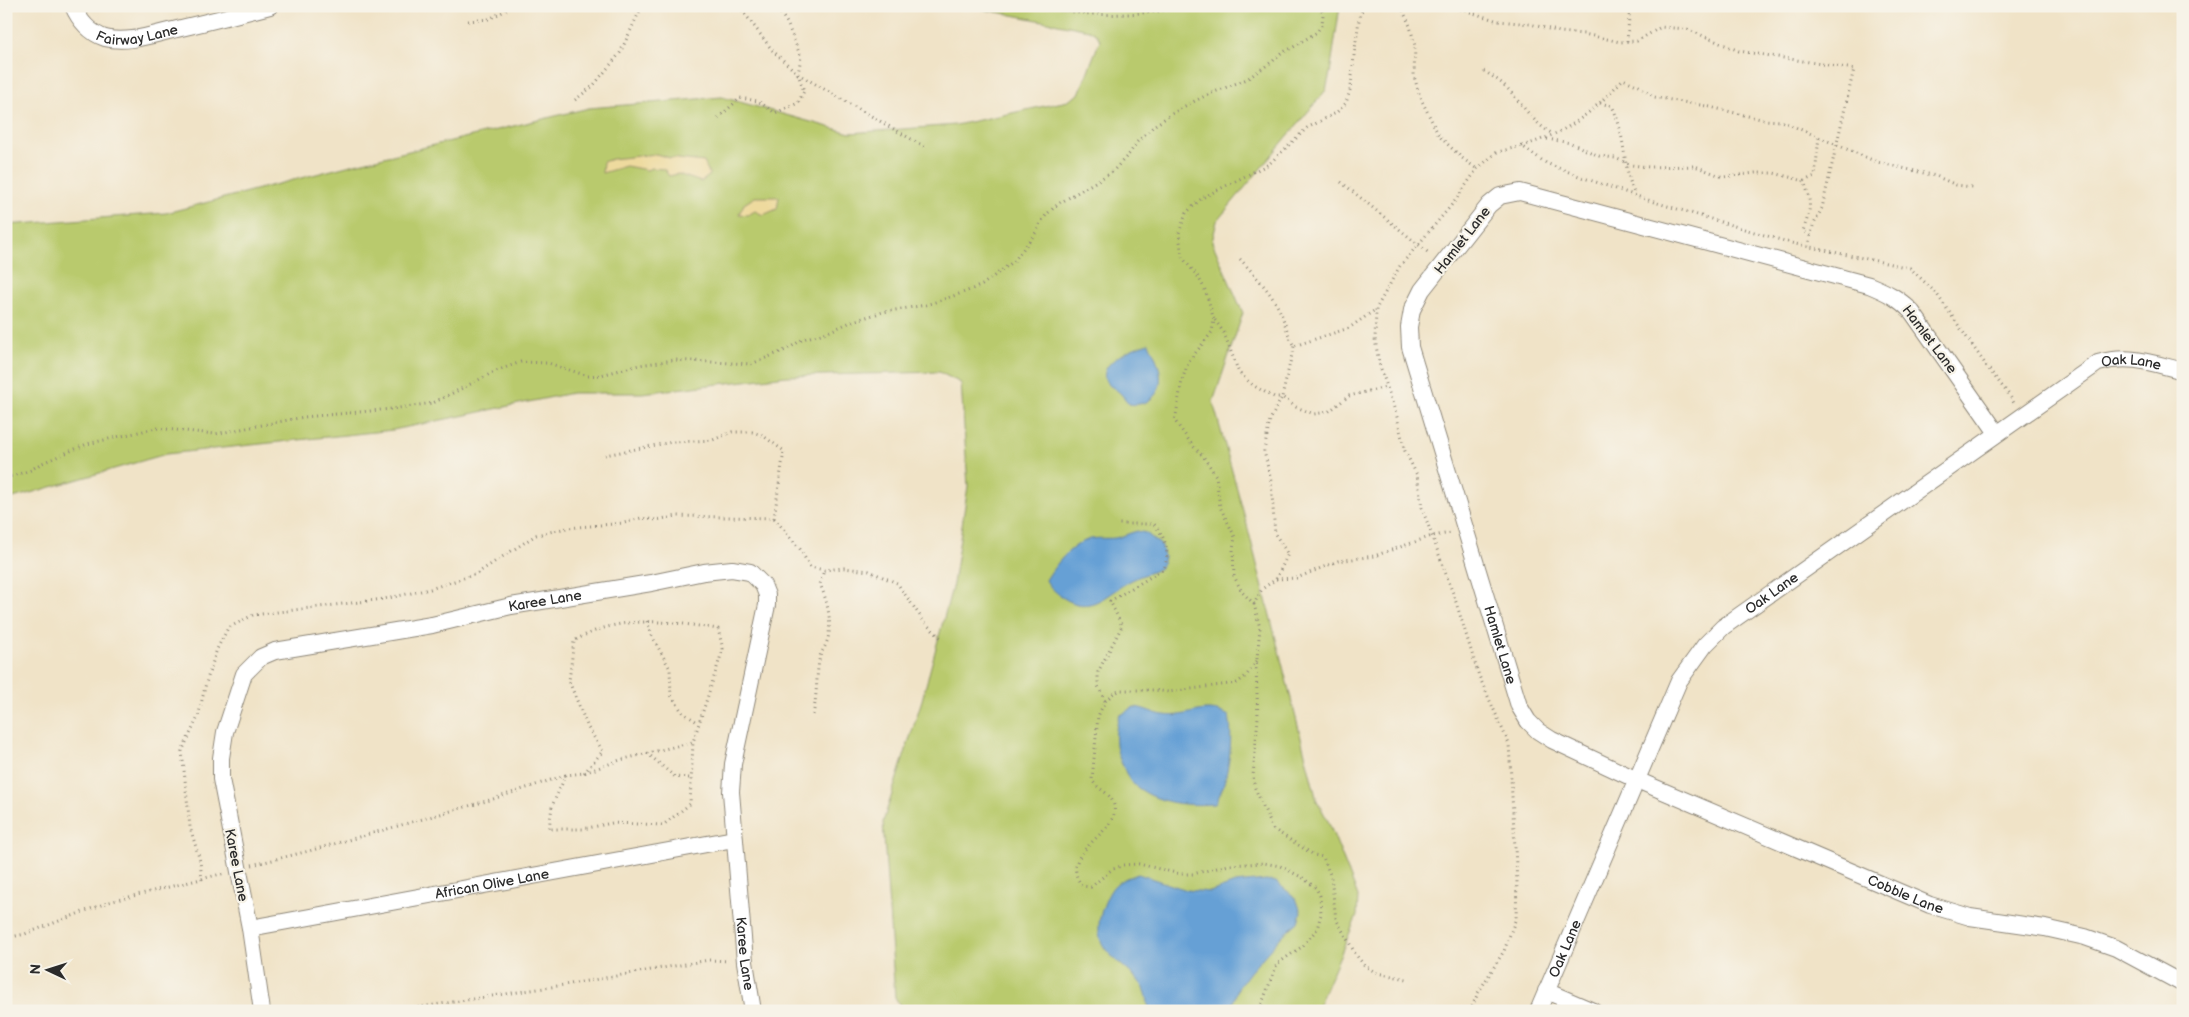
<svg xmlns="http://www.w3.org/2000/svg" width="2189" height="1017" viewBox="0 0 2189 1017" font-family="'Balsamiq Sans',sans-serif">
  <rect width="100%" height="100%" fill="#f7f3e8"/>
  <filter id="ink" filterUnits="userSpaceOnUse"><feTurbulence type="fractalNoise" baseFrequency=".02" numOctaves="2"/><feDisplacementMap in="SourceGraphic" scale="10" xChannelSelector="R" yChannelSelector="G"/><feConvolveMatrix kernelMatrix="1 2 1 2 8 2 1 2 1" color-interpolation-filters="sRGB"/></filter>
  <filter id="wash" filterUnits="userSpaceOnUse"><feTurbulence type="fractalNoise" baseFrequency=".0096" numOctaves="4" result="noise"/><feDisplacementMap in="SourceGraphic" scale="20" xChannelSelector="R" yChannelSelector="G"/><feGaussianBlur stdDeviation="1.12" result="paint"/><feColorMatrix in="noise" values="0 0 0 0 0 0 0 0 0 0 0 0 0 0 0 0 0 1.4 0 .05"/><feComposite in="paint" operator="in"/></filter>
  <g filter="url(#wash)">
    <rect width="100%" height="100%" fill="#f0e3c7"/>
    <!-- green -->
    <path fill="#b9ca6d" stroke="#727a4c" d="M 966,6 L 1340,6 L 1330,73 L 1326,90 L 1217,221 L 1212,242 L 1243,313 L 1213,402 L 1247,525 L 1317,801 L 1328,821 L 1358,896 L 1357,916 L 1316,1011 L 903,1011 L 895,997 L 883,822 L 922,700 L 953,584 L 968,486 L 961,383 L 939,372 L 787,376 L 642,393 L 572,393 L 393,430 L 166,454 L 6,500 L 6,225 L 166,213 L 359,163 L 589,108 L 722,97 L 850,133 L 956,125 L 1068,101 L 1079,94 L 1100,40 L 1097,35 L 1089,30 Z"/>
    <!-- sand -->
    <path fill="#eeda9e" stroke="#8c8264" d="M 656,154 L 670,158 L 704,162 L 710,175 L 701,182 L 678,174 L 669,176 L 664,169 L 651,168 L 647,170 L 626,166 L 602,173 L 603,162 L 612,159 Z
      M 755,197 L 779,197 L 777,209 L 763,215 L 755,211 L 748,215 L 739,214 L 744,204 Z"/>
    <!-- water -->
    <path fill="#66a0d5" stroke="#486680" d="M 1149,343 C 1153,352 1159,363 1160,373 C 1163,394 1148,407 1129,404 C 1126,400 1123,396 1119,392 C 1116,389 1109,386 1107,383 C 1094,363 1136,346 1149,343 Z
      M 1137,531 L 1146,533 L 1162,546 L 1164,557 L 1161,568 C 1151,573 1141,575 1132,580 C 1106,593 1092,617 1062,597 C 1056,592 1050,588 1046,580 C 1055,565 1070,546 1087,540 C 1096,537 1106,539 1115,538 C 1122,537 1129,533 1137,531 Z
      M 1134,707 C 1146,708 1154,714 1164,715 C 1190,719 1203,701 1229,716 C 1234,740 1228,783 1215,804 C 1185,806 1155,804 1131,782 C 1127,777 1125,770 1122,764 C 1114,748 1114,733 1119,716 Z
      M 1138,874 L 1187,890 L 1210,892 L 1235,883 L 1266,880 L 1276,882 L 1296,898 L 1301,912 L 1298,922 L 1282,936 L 1250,972 L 1238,988 L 1230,1011 L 1149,1011 C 1148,1002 1147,992 1142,985 C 1118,955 1085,952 1105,902 C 1113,883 1119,880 1138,874 Z"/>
  </g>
  <g filter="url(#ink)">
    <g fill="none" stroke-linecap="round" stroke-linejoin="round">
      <!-- minor casing -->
      <g stroke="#8e8779" stroke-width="18">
        <g id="minor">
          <path id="s1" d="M 73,6 C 79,20 90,33 105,38 C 128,44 154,34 177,29 C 208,22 239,14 270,6"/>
          <path id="s2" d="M 1997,433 L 1912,312 C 1899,298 1886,292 1869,285 L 1520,192 L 1500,196 L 1489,205 L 1422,290 L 1412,310 L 1409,327 L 1410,347 L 1519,706 L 1528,721 L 1538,731 L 1552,740 L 1637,780 L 1930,905 L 1970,917 L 2045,928 L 2085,937 L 2116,948 L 2183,984"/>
          <path id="s3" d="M 250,928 L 734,839"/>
          <path d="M 1546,991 L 1593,1011"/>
          <path id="s4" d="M 262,1011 L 250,928 L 221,779 L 221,758 L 225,732 L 244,674 L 261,657 L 275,651 L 432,625 L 511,606 L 651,583 L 704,572 L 732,569 L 750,572 L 763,585 L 767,595 L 767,605 L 733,764 L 731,792 L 745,962 L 753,1011"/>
          <path id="s5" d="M 1538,1011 L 1679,681 L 1705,645 L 1723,627 L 2098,363 C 2130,354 2152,363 2183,371"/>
        </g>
      </g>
      <!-- path -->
      <path stroke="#8e8779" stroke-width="3" stroke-dasharray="1 4" stroke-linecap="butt" d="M 739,6 L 772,50 L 798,74 L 925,147
        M 1059,6 C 1064,8 1069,11 1074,12 C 1097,17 1161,14 1183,6
        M 1363,6 L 1359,20 L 1354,56 L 1351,87 L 1346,103 L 1336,113 L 1307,128 L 1269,164 L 1202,198 L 1186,213 L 1179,233 L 1182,257 L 1199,278 L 1206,292 L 1214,320 L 1212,332 L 1189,361 L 1182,380 L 1175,421 L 1193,446 L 1203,456 L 1216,476 L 1220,507 L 1235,537 L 1233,549 L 1234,576 L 1242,592 L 1254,604 L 1262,589 L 1276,579 L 1297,578 L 1338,561 L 1374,556 L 1432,536 L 1451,533
        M 1401,6 L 1410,26 L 1415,46 L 1414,76 L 1420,97 L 1439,136 L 1462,158 L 1477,169
        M 1451,6 L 1498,21 L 1530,24 L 1560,32 L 1584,34 L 1620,42 L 1637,41 L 1661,27 L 1687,29 L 1739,51 L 1854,69 L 1822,208 L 1813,226 L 1808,246
        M 468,21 L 489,19 L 514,6
        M 1627,41 L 1630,6
        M 1484,71 C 1495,78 1506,85 1514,96 C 1527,111 1535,124 1553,134
        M 575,100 L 593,86 L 620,53 L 642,6
        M 1600,103 L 1612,106 C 1626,134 1622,166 1635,195
        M 718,118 L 740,98 L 758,101 L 775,113 L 798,103 L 804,91 L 798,74 L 801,57 L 787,23 L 776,6
        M 1547,139 L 1571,143 L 1599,156 L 1615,158 L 1631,165 L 1649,167 L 1695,166 L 1723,177 L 1755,173 L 1774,173 L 1804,181
        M 1522,146 C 1569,132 1591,114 1623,79 L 1639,86 L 1654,97 L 1706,106 L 1765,120 L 1781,121 L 1877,162 L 1936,176 L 1956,185 L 1972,187
        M 1341,182 L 1430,254
        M 1810,236 L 1803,231 C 1811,209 1812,203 1804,181 L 1815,176 L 1819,136
        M 1240,259 C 1254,274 1270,291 1279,309 C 1285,321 1287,334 1294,346 L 1349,328 L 1375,310
        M 1215,320 L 1224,333 L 1239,373 L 1254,386 L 1274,397 L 1282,397 L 1294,346
        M 6,478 L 31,470 L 40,464 L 87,444 L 156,428 L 215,434 L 304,417 L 392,409 L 433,403 L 496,371 L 521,362 L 548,363 L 588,376 L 601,375 L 639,365 L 674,360 L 751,364 L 788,349 L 803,339 L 828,332 L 853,321 L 883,312 L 926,305 L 965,292 L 982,285 L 1014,261 L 1037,231 L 1040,223 L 1047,214 L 1058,204 L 1112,172 L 1130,153 L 1137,142 L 1155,125 L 1181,108 L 1207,95 L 1247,79 L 1273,61 L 1281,53 L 1292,48 L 1317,32 L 1322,24 L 1323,15 L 1321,6
        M 774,518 L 800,549 L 810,567 L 824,570 L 844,568 L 869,571 L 897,583 L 925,623 L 941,638
        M 1276,579 L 1288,554 L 1275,534 L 1271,481 L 1264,451 L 1270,420 L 1282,397 L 1296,407 L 1314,414 L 1328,412 L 1349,396 L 1386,387
        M 1254,604 L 1260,628 L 1256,669 L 1258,717 L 1253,776 L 1255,788 L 1273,829 L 1314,855 L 1323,857 L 1331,877 L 1336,919 L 1356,955 L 1365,966 L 1377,973 L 1407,979
        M 647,621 L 652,636 L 670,669 L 671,695 L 683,713 L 699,723
        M 1257,661 L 1246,676 L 1237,683 L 1168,692 L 1154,690 L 1121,690 L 1113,694 L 1105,701 L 1098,716 L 1092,780 C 1098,790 1108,791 1113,802 C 1125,834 1055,849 1082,886 L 1091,887 L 1111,870 L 1123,865 L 1139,864 L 1180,874 L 1193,874 L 1229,865 L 1264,863 L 1280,866 L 1303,878 L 1316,888 L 1320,896 L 1321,914 L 1317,929 L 1303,946 L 1277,964 L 1259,1011
        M 1105,701 L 1098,686 L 1098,672 L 1122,626 L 1110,601 L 1164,569 C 1170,552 1166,538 1154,524 L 1116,524
        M 813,715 C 817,696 816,680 819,661 C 820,653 823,651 826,644 C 834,626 827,600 820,584 L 824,570
        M 647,753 L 675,777 L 690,778
        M 584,773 L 603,751 L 588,728 L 569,681 L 574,641 C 620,614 668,621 718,629 L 723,649 L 693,742 L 620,760 L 584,773 L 566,775 L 552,806 L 549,829 L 583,829 L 612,823 L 663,825 L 690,804 L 693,742
        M 252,865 L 309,851 L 490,800 L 566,775
        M 202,880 L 200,861 L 190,827 L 182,751 L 198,717 L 206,683 L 217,649 L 228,628 L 253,615 L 384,599 L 430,589 L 476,574 L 536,535 L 567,528 L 624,523 L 641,518 L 656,520 L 677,516 L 774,518 L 784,451 L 762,435 L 752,432 L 732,432 L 713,440 L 672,442 L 605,455
        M 6,938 L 25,934 L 109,902 L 225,873
        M 368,1011 L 414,1008 L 564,985 L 709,960 L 729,961
        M 1470,1011 L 1478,993 L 1504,951 L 1516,918 L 1517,882 L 1509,744 L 1479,676 L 1455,599 L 1422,508 L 1417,475 L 1405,451 L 1397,417 L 1379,363 L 1375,339 L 1376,309 L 1400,266 L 1455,201 L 1477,169 L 1497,152 L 1522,146 L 1546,163 L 1584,178 L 1654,202 L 1791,243 L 1910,268 L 1936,293 L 1988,368 L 2010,396 L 2015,405"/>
      <!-- minor -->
      <use href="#minor" stroke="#fff" stroke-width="16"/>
    </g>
  </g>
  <g text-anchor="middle" stroke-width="4.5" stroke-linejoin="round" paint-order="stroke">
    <!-- street labels -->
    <g font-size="14" fill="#2b2b2b" stroke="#f7f3e8">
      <text dy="5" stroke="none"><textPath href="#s1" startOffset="79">Fairway Lane</textPath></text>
      <text transform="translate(1462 240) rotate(-52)" y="5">Hamlet Lane</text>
      <text transform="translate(1930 339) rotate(53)" y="5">Hamlet Lane</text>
      <text dy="5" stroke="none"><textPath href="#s5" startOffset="921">Oak Lane</textPath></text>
      <text dy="5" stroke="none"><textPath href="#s5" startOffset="488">Oak Lane</textPath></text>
      <text dy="5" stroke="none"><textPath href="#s4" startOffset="658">Karee Lane</textPath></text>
      <text dy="5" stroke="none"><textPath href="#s2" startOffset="1074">Hamlet Lane</textPath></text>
      <text transform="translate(237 865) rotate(79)" y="5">Karee Lane</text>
      <text dy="5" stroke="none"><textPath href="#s3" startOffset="246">African Olive Lane</textPath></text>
      <text dy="5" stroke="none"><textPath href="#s2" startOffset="1572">Cobble Lane</textPath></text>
      <text dy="5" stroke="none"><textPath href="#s5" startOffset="68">Oak Lane</textPath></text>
      <text dy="5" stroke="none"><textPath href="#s4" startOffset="1258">Karee Lane</textPath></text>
    </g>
  </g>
  <!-- margin -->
  <rect width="2189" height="1017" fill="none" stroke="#f7f3e8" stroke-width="25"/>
  <!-- north arrow -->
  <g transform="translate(48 970) rotate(274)" stroke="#f7f3e8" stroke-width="4" paint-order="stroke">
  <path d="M0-4L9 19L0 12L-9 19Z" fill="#2b2b2b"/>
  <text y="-8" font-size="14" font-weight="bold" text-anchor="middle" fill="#2b2b2b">N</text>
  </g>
</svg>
